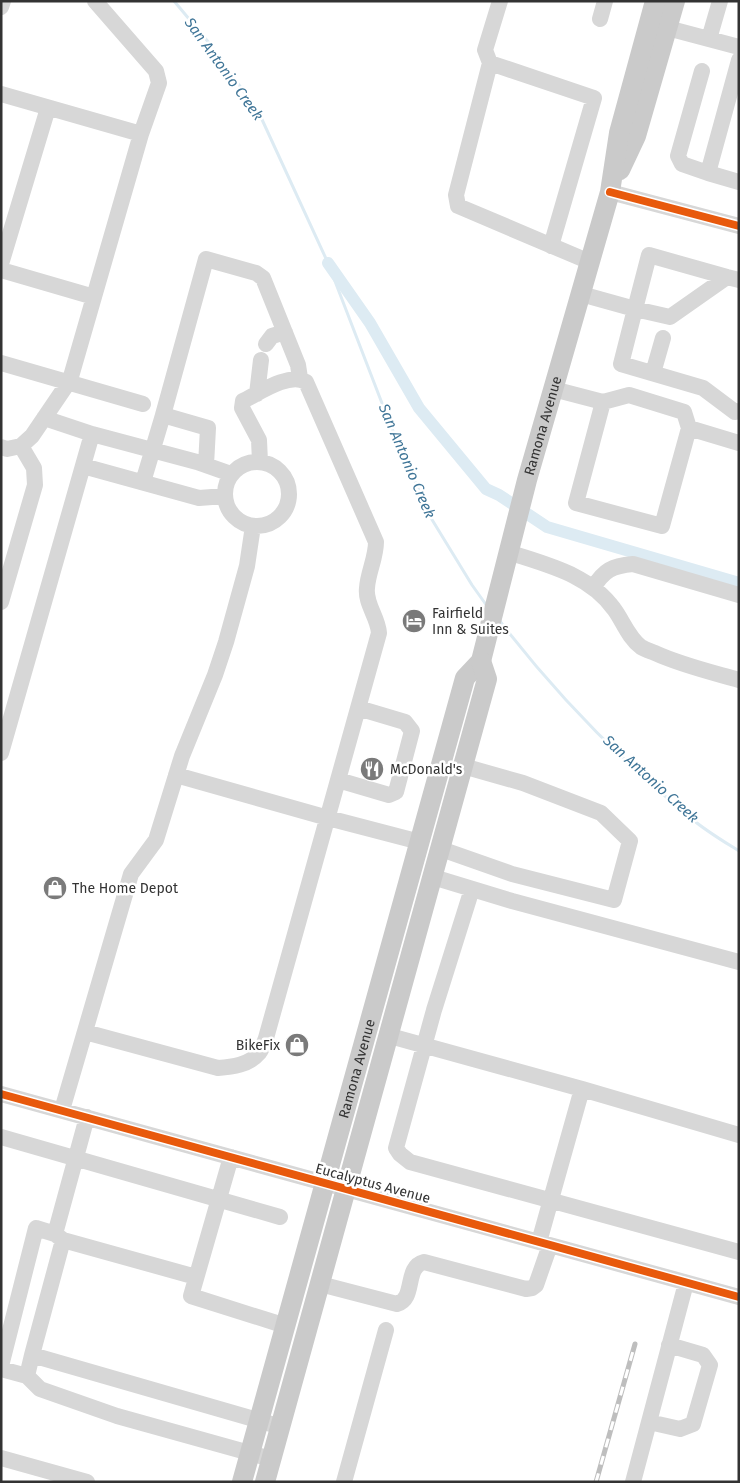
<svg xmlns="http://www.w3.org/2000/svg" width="740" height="1483" viewBox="0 0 740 1483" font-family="'Fira Sans',sans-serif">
  <rect width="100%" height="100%" fill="#fff"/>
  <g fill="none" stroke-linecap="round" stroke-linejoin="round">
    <!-- stream -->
    <path stroke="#ddebf3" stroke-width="3" d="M 174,1 L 210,44 L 259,113 L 328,263 L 390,424 L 431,518 L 472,585 L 487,606
      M 499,620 C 555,693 621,761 692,819 C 706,831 723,841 739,851"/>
    <!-- canal -->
    <path stroke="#ddebf3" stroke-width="12" d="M 328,263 L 370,323 L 419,408 L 486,489 L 499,495 L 547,527 L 739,583"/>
    <!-- minor -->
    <path stroke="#d7d7d7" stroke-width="16" d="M 1,7 L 3,1
      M 600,19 L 605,1
      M 656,25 L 739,47
      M 709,39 L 720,1
      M 739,60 L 708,173 L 739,182
      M 490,63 L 485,50 L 500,1
      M 702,71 L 678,156 L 682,164 L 708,173
      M 1,94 L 141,134
      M 610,192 L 739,226
      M 551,246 L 594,98 L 490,63 L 456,195 L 458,206 L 590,262
      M 1,264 L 48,108
      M 1,270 L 94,297
      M 727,277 L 670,317 L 635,309 L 649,255 L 727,277 L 739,280
      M 581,294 L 635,309 L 621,364 L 703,388 L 735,412 L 739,411
      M 266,344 L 272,336 L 285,332
      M 1,363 L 143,404
      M 653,373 L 663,338
      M 553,389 L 603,402 L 629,395 L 684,412 L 689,428 L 662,526 L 576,503 L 603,402
      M 257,394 L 261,360
      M 163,415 L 206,259 L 256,273 L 263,278 L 298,365 L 300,378
      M 44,418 L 92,434 L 197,462 L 231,474
      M 689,428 L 739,443
      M 1,447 L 7,449 L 21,446 L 32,436 L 70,380 L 141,134 L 159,83 L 156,71 L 95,1
      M225 494a32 32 0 1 1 64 0a32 32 0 1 1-64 0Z
      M 83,466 L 199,498 L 225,496
      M 143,482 L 163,415 L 208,428 L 206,465
      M 508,552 C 547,565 589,574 614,609 C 623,621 628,637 641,647 C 644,649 650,651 655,653 C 681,665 711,672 739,680
      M 593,588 C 604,570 612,566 633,564 L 739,595
      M 1,602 L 35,485 L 34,468 L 21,446
      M 1,753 L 92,434
      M 176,775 L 328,818 L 420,842
      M 338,780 L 389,795 L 396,792 L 412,731 L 405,722 L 358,708
      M 441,849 L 512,874 L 614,900 L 630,841 L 601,813 L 523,783 L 463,766
      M 433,877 L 512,901 L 739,962
      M 472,889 L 434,1010 L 396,1148 L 400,1154 L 410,1162 L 739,1252
      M 85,1032 L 218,1068 C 232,1067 249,1065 259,1053 C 262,1049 264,1043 266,1038 L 379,633 C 378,617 365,604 367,588 C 368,572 376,558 376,542 L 306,382 C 289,372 259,393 243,401 L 242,408 L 259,440 L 260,462
      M 390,1036 L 582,1089 L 539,1242
      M 582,1089 L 739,1135
      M 1,1094 L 739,1297
      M 62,1110 L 131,874 L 156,840 L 182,756 L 215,675 L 226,642 L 247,566 L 253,526
      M 1,1137 L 280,1217
      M 231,1157 L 191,1296 L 286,1326
      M 63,1240 L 196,1277
      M 320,1284 L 397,1304 C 416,1299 404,1267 424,1262 L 526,1289 L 532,1288 L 536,1285 L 550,1245
      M 32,1355 L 63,1240 L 55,1234 L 87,1117
      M 1,1366 L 36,1228 L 55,1234
      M 1,1369 L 27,1376 L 40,1389 L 117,1416 L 271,1459
      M 27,1376 L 32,1355 L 271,1424
      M 649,1422 L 680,1429 L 693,1424 L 710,1365 L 703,1355 L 669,1345
      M 1,1458 L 87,1482
      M 344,1482 L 386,1330
      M 633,1482 L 686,1283"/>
    <!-- major -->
    <g stroke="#cacaca" stroke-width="20">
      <path d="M 620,170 L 636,136 L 675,1"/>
      <path id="s1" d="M 242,1482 L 465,678 L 481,661 L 527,480 L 610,192 L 619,133 L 655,1"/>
      <path d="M 265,1482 L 487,679 L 481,661"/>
    </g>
    <!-- rail casing -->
    <g stroke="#bebebe" stroke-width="5">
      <path id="rail" d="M 596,1482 L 635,1344"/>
    </g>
    <!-- rail -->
    <use href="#rail" stroke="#fff" stroke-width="3" stroke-dasharray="9" stroke-linecap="butt"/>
    <!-- cycleway casing -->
    <g stroke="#fff" stroke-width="11">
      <path id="cycleway" d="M 610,192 L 739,226
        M 1,1094 L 739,1297"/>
    </g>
    <!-- cycleway -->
    <use href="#cycleway" stroke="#e8590c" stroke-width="8"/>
  </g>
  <!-- icons -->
  <defs>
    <g id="hotel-disc" transform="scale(1.25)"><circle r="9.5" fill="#7a7a7a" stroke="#fff"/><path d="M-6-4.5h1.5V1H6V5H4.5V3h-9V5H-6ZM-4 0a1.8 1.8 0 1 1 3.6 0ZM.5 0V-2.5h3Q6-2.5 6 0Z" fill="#fff"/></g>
    <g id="restaurant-disc" transform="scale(1.25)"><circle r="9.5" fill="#7a7a7a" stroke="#fff"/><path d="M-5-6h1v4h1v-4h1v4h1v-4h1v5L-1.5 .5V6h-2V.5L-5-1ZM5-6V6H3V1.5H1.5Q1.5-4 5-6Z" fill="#fff"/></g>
    <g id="shop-disc" transform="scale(1.25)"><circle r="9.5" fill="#7a7a7a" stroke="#fff"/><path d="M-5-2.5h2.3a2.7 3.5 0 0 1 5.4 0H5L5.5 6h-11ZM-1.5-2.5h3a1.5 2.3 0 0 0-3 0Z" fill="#fff"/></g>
  </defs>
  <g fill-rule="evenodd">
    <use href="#hotel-disc" x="414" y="621"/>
    <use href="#restaurant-disc" x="372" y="769"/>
    <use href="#shop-disc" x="55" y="888"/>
    <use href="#shop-disc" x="297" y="1045"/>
  </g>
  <g text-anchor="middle" stroke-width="5" stroke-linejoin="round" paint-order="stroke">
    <!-- street labels -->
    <g font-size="14" fill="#333" stroke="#fff">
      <text dy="5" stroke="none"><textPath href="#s1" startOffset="1101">Ramona Avenue</textPath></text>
      <text dy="5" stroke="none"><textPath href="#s1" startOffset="429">Ramona Avenue</textPath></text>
      <text transform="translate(373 1183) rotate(15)" y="5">Eucalyptus Avenue</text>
    </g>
    <!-- poi labels -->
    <g font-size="14" fill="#333" stroke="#fff" text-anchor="start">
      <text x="432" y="618">Fairfield<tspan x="432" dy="16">Inn &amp; Suites</tspan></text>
      <text x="390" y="774">McDonald's</text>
      <text x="72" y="893">The Home Depot</text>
      <text x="280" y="1050" text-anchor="end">BikeFix</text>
    </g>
    <!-- water labels -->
    <g font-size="15" font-style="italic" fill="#3f7597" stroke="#fff">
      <text transform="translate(224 69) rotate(54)" y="5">San Antonio Creek</text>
      <text transform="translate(407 461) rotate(67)" y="5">San Antonio Creek</text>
      <text transform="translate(651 779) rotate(42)" y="5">San Antonio Creek</text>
    </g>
  </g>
  <!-- border -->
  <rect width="740" height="1483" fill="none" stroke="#333333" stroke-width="5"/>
</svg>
